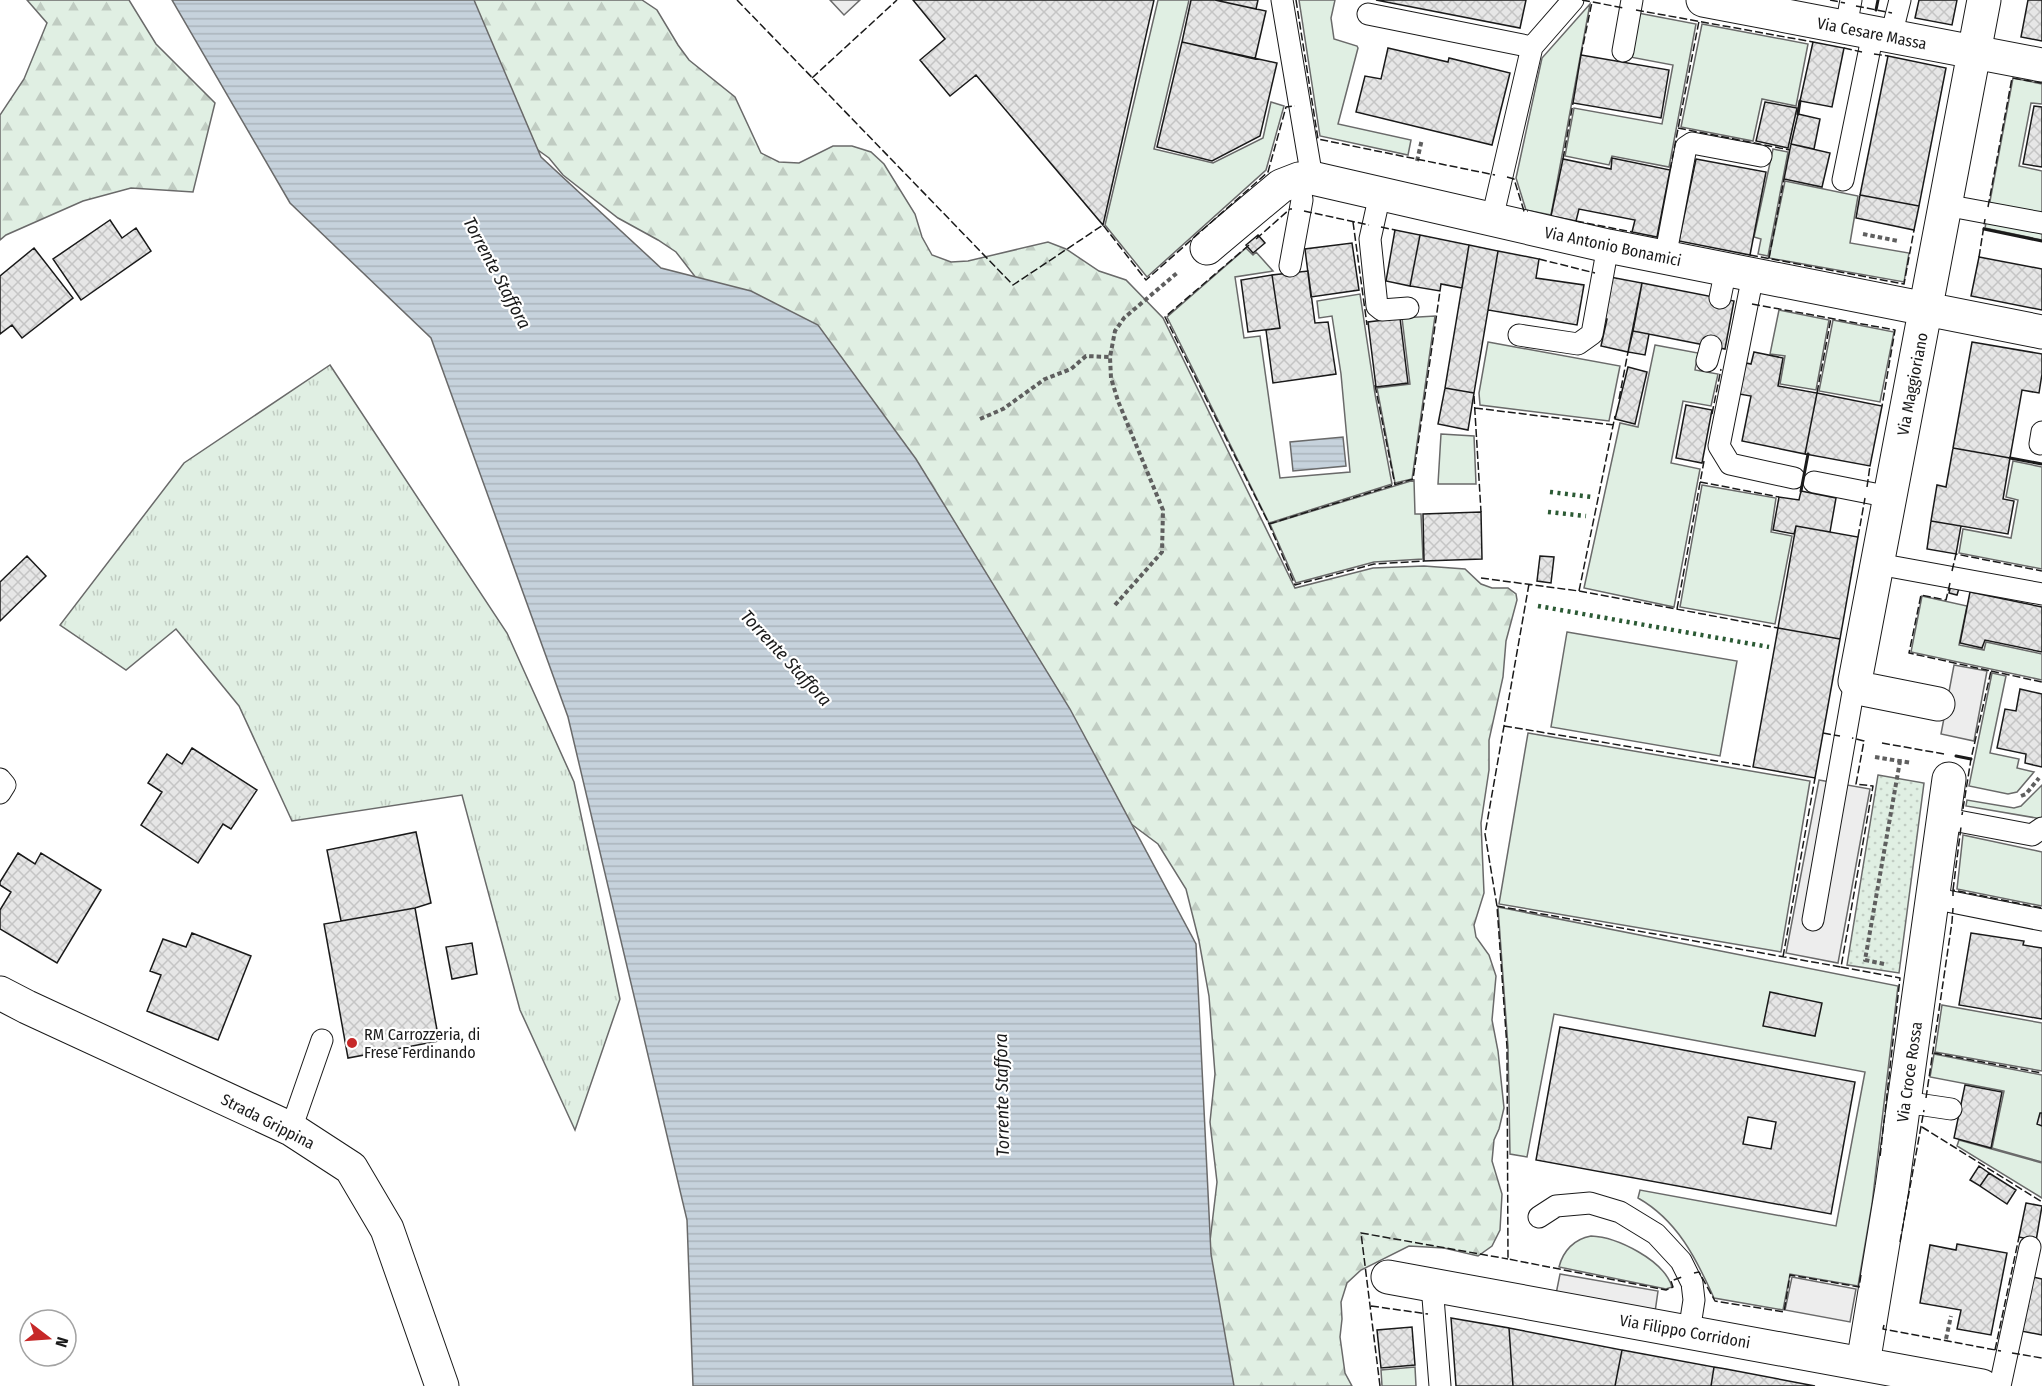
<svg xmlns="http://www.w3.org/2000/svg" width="2042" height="1386" viewBox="0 0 2042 1386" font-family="'Fira Sans Condensed',sans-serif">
  <defs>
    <pattern id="grass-tufts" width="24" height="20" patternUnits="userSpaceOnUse" patternTransform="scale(1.5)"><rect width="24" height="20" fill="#e0efe3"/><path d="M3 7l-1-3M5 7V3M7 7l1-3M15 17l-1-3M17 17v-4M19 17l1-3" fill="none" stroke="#c0ccc2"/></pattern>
    <pattern id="forest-firs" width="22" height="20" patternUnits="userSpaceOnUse" patternTransform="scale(1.5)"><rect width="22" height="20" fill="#e0efe3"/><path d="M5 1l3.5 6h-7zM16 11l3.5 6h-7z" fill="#c0ccc2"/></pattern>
    <pattern id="park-dots" width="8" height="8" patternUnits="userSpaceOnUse" patternTransform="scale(1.5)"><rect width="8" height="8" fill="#e0efe3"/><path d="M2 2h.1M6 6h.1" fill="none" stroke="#c0ccc2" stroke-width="1.8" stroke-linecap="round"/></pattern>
    <pattern id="water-rules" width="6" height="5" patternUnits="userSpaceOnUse" patternTransform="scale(1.5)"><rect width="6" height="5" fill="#c6d2dc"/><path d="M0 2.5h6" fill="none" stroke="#aab4bc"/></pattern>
    <pattern id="building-cross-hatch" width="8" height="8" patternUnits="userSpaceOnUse" patternTransform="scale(1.5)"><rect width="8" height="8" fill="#e6e6e6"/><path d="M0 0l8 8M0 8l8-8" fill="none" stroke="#c5c5c5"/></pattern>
  </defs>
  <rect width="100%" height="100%" fill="#fff"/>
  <!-- grass -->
  <path fill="url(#grass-tufts)" stroke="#6a6a6a" stroke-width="1.5" d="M 330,365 L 507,633 L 574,782 L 620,999 L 575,1130 L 520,1010 L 462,795 L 292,821 L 239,706 L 176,629 L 126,670 L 60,625 L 184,463 Z"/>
  <!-- forest -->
  <path fill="url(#forest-firs)" stroke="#6a6a6a" stroke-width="1.5" d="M 27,0 L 129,0 L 156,44 L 215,103 L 193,192 L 131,188 L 83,201 L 6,235 L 0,240 L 0,115 L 24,79 L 47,23 Z
    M 452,0 L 642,0 L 657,10 L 678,45 L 689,60 L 735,97 L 761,153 L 779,162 L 799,163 L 833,146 L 852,146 L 871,152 L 884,164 L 915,214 L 922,237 L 932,255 L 951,262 L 968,261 L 1048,242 L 1066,249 L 1099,271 L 1126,280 L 1163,318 L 1295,588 L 1373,568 L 1424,566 L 1465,569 L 1481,584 L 1492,588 L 1508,588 L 1516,594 L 1517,600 L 1506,641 L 1503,677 L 1489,740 L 1489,770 L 1481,823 L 1484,893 L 1474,925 L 1476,937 L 1489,955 L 1496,976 L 1492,1020 L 1498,1051 L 1504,1108 L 1499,1129 L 1494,1140 L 1492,1161 L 1502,1194 L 1500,1230 L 1492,1246 L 1478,1256 L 1444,1248 L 1409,1246 L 1361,1270 L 1347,1283 L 1341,1302 L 1342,1319 L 1340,1337 L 1345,1373 L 1352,1386 L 1188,1386 L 1208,1258 L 1217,1182 L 1210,1122 L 1215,1074 L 1209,996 L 1199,941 L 1186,889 L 1158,844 L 1103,803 L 676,252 L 658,240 L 618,218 L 563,175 L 549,158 L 531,145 Z"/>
  <!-- park -->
  <path fill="url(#park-dots)" stroke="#6a6a6a" stroke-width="1.5" d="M 1878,775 L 1924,783 L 1899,973 L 1847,965 Z"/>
  <!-- garden -->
  <path fill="#e0efe3" stroke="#6a6a6a" stroke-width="1.5" d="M 1158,0 L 1189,0 L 1154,149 L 1213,163 L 1263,138 L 1271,102 L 1284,106 L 1266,170 L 1147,277 L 1105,225 Z
    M 1299,0 L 1335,0 L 1331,18 L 1334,39 L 1357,46 L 1358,48 L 1338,124 L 1411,140 L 1408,155 L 1320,136 Z
    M 1590,4 L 1551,215 L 1526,210 L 1516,178 L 1542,58 Z
    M 1638,13 L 1696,24 L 1669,167 L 1612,156 L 1609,165 L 1565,156 L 1574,108 L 1662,124 L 1673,65 L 1630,57 Z
    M 1702,24 L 1808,44 L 1796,106 L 1762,99 L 1753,141 L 1681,127 Z
    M 2013,78 L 2042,84 L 2042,104 L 2031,103 L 2019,166 L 2042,171 L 2042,240 L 1985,228 Z
    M 1773,149 L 1788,152 L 1768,256 L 1758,254 L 1761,239 L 1754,237 Z
    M 1785,181 L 1858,196 L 1850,243 L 1909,253 L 1904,282 L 1769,258 Z
    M 1246,248 L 1253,255 L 1256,252 L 1273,271 L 1235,277 L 1244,338 L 1260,336 L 1280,478 L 1350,472 L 1341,374 L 1332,316 L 1319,318 L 1317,301 L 1360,294 L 1375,394 L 1392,484 L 1269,523 L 1167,317 Z
    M 1779,310 L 1829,320 L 1816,390 L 1780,384 L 1785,356 L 1770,354 Z
    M 1435,316 L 1412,479 L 1395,483 L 1377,388 L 1410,384 L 1402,318 Z
    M 1833,320 L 1894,332 L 1880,402 L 1819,391 Z
    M 1488,342 L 1620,366 L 1609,421 L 1480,405 L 1479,393 Z
    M 1655,345 L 1698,353 L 1695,370 L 1718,374 L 1711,406 L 1683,401 L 1671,463 L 1700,469 L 1674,607 L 1584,588 L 1620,423 L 1638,427 Z
    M 1441,434 L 1474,436 L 1476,484 L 1438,484 Z
    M 2013,461 L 2042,467 L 2042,569 L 1959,553 L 1963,529 L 2011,538 L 2018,500 L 2006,497 Z
    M 1414,480 L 1415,514 L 1421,514 L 1423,559 L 1374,562 L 1296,583 L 1270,524 Z
    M 1702,485 L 1776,498 L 1771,532 L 1792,536 L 1775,624 L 1680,607 Z
    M 1922,596 L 1967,606 L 1959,645 L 1984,650 L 1986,642 L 2042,654 L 2042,680 L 1911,652 Z
    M 1567,632 L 1737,661 L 1720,756 L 1551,727 Z
    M 1992,673 L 2006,676 L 1990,753 L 2019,759 L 2017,768 L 2034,772 L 2017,792 L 2008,794 L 1969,786 Z
    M 1528,733 L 1810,781 L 1781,952 L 1499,904 Z
    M 2042,785 L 2042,819 L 1966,806 L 1967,800 L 2014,808 L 2021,806 Z
    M 1963,835 L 2042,852 L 2042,906 L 1957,889 Z
    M 1498,907 L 1898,986 L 1872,1204 L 1858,1286 L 1790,1274 L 1783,1310 L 1714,1298 C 1696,1258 1677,1220 1638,1198 L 1640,1190 L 1836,1226 L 1865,1072 L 1554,1014 L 1527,1157 L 1510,1154 L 1508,1047 Z
    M 1942,1005 L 2042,1023 L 2042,1071 L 1935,1052 Z
    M 1934,1054 L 2042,1075 L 2042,1162 L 1992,1148 L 2004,1091 L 1930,1077 Z
    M 1959,1140 L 2042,1163 L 2042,1198 L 1957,1146 Z
    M 1591,1236 C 1617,1237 1664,1260 1672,1287 L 1666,1289 L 1559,1267 C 1563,1251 1574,1239 1591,1236 Z
    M 1415,1367 L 1416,1386 L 1382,1386 L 1381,1370 Z"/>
  <!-- parking -->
  <path fill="#ededed" stroke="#6a6a6a" stroke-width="1.5" d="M 830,0 L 860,0 L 844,15 Z
    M 1954,665 L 1987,671 L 1974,741 L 1941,734 Z
    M 1819,780 L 1870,789 L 1838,963 L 1786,953 Z
    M 1560,1274 L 1658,1291 L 1655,1312 L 1556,1294 Z
    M 1792,1277 L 1856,1289 L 1850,1322 L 1785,1310 Z"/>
  <!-- water -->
  <path fill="url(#water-rules)" stroke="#6a6a6a" stroke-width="1.5" d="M 172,0 L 474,0 L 541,157 L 661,268 L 751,291 L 818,325 L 916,459 L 1070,709 L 1196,944 L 1211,1254 L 1234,1386 L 693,1386 L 687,1220 L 568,717 L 431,338 L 290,203 Z
    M 1343,437 L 1346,466 L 1293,471 L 1290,442 Z"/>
  <!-- building -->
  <path fill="url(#building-cross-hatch)" stroke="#1a1a1a" stroke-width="1.5" fill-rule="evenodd" d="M 913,0 L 1154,0 L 1103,225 L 976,75 L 950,96 L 920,60 L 945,39 Z
    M 1191,0 L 1215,0 L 1266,11 L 1255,59 L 1182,42 Z
    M 1215,0 L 1258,0 L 1256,9 Z
    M 1376,0 L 1526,0 L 1520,28 Z
    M 1919,0 L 1957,0 L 1952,25 L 1915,18 Z
    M 2028,0 L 2042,0 L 2042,41 L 2021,37 Z
    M 1182,42 L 1277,63 L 1260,136 L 1212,161 L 1157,147 Z
    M 1813,42 L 1844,48 L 1832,107 L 1800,101 Z
    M 1388,48 L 1448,62 L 1449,58 L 1510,73 L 1492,145 L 1356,112 L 1365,76 L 1381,79 Z
    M 1581,55 L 1669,70 L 1661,118 L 1573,103 Z
    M 1888,56 L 1946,68 L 1919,206 L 1860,195 Z
    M 1765,102 L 1797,108 L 1788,148 L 1756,141 Z
    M 2034,106 L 2042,107 L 2042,167 L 2023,164 Z
    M 1798,114 L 1820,119 L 1814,149 L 1791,144 Z
    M 1791,144 L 1830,153 L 1822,187 L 1784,179 Z
    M 1612,158 L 1670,170 L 1657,237 L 1632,232 L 1635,220 L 1579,209 L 1576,221 L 1551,216 L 1563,159 L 1611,169 Z
    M 1696,159 L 1766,172 L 1750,255 L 1679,241 Z
    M 1860,195 L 1919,206 L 1914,230 L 1856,218 Z
    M 110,220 L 122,238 L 136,228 L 151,251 L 81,300 L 53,259 Z
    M 1395,230 L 1420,235 L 1410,286 L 1386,281 Z
    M 1258,235 L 1265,243 L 1253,253 L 1246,245 Z
    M 1420,235 L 1469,245 L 1462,288 L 1441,284 L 1440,291 L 1410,286 Z
    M 1352,243 L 1359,290 L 1311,297 L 1305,249 Z
    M 1469,245 L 1498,251 L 1474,393 L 1445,388 Z
    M 34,248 L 73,298 L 22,338 L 12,325 L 0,334 L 0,276 Z
    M 1498,251 L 1539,259 L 1536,278 L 1584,285 L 1577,325 L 1488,310 Z
    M 1979,257 L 2042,269 L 2042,310 L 1971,296 Z
    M 1308,271 L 1315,323 L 1328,322 L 1336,374 L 1273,383 L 1266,330 L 1280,328 L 1272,275 Z
    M 1272,275 L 1280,328 L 1248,332 L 1241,280 Z
    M 1610,277 L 1642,283 L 1628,352 L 1601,346 L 1607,319 L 1601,318 Z
    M 1642,283 L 1734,301 L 1725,349 L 1633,331 Z
    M 1400,318 L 1408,383 L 1376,387 L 1368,322 Z
    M 1633,331 L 1649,334 L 1645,355 L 1628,352 Z
    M 1972,342 L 2042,354 L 2042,374 L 2039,393 L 2022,390 L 2010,458 L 1953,448 Z
    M 1754,352 L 1783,358 L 1778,386 L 1817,393 L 1805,454 L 1742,441 L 1751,396 L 1739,394 L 1746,363 L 1751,364 Z
    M 1628,367 L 1647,372 L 1635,424 L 1615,419 Z
    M 1445,388 L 1474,393 L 1468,430 L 1438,424 Z
    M 1817,393 L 1882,406 L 1870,466 L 1805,454 Z
    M 1686,405 L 1712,410 L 1702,463 L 1676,458 Z
    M 1953,448 L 2010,458 L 2003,499 L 2014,501 L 2008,534 L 1931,521 L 1937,485 L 1946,487 Z
    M 1801,491 L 1836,498 L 1830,532 L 1796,526 L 1794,534 L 1773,530 L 1779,497 L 1799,500 Z
    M 1481,512 L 1482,559 L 1424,561 L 1423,514 Z
    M 1931,521 L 1961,526 L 1956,554 L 1927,549 Z
    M 1796,526 L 1858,537 L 1840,639 L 1778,628 Z
    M 27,556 L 46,576 L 0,621 L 0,582 Z
    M 1540,556 L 1554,557 L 1551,583 L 1537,581 Z
    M 1952,581 L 1961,582 L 1957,595 L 1949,593 Z
    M 1970,592 L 2042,607 L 2042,652 L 1985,640 L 1982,648 L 1960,643 Z
    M 1778,628 L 1840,639 L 1815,778 L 1753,767 Z
    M 2020,689 L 2042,694 L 2042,767 L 2025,763 L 2026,754 L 1997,748 L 2005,709 L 2016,711 Z
    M 192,748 L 257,790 L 231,829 L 223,824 L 198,863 L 141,825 L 162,792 L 148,783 L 167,754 L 182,764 Z
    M 416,832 L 431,903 L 415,908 L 341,921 L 327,850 Z
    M 18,853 L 35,864 L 41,853 L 101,890 L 57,963 L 0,929 L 0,910 L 11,892 L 0,885 L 0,882 Z
    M 415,908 L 439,1041 L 348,1058 L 324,924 Z
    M 192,933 L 251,956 L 218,1040 L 147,1011 L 161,975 L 150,971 L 163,939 L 186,947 Z
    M 1971,933 L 2024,941 L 2023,945 L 2042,948 L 2042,1019 L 1959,1005 Z
    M 472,943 L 477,974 L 452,979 L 446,947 Z
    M 1770,992 L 1822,1003 L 1815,1036 L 1763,1026 Z
    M 1560,1027 L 1855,1082 L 1831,1214 L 1536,1160 ZM 1748,1117 L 1776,1122 L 1771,1149 L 1743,1144 Z
    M 1965,1085 L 2002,1092 L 1991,1148 L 1954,1138 Z
    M 2040,1113 L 2042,1113 L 2042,1126 L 2037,1124 Z
    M 1979,1166 L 1989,1173 L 1980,1186 L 1970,1180 Z
    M 1989,1173 L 2016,1190 L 2007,1204 L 1980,1186 Z
    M 2026,1203 L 2042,1206 L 2036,1241 L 2019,1237 Z
    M 1957,1244 L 2007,1253 L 1991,1335 L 1957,1329 L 1961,1310 L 1920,1303 L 1930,1245 L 1956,1250 Z
    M 2033,1277 L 2042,1279 L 2042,1335 L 2021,1331 Z
    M 1451,1318 L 1509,1328 L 1513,1386 L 1456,1386 Z
    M 1412,1327 L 1415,1365 L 1381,1368 L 1377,1330 Z
    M 1509,1328 L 1622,1350 L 1615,1386 L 1513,1386 Z
    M 1622,1350 L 1714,1367 L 1711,1386 L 1615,1386 Z
    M 1714,1367 L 1726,1369 L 1815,1386 L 1711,1386 Z"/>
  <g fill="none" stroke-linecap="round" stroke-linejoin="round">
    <!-- lane casing -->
    <g stroke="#1a1a1a" stroke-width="23">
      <path id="lane" d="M 1282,0 L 1312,178
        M 1368,14 L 1532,47 L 1573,0
        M 1846,27 L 1851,0
        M 1891,36 L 1900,0
        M 1623,51 L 1632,0
        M 1843,180 L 1873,33
        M 1380,194 L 1370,239 L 1377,306 L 1382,310 L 1408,308
        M 1945,205 L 2042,223
        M 1492,219 L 1532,47
        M 1665,258 L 1686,147 L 1692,143 L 1761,156
        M 1290,266 L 1302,200 L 1299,179
        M 1753,275 L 1719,446 L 1730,464 L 1794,478
        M 1720,298 L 1726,269
        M 1519,335 L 1578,344 L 1592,334 L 1608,246
        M 1707,361 L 1711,346
        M 2040,444 L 2042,432
        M 1814,482 L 1890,497
        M 1878,564 L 2042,594
        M 0,779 L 5,785 L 0,793
        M 1942,818 L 2032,835 L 2042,828
        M 1932,898 L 2042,920
        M 1813,920 L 1855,681
        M 1904,1102 L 1951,1109
        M 291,1129 L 322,1040
        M 1539,1217 L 1556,1206 L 1590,1203 L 1620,1212 L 1656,1234 L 1681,1261 L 1692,1283 L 1694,1300 L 1689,1332
        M 1432,1285 L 1440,1386
        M 2000,1386 L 2030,1247"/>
    </g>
    <!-- street casing -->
    <g stroke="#1a1a1a" stroke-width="35">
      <path id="street" d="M 1703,0 L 2042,65
        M 1207,248 L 1281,186 L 1299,179 L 1312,178 L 1608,246 L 2042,332
        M 1938,704 L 1863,689 L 1855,681 L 1984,0
        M 0,993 L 27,1007 L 291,1129 L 351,1168 L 387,1229 L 442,1386
        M 1388,1277 L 1982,1386
        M 1863,1364 L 1892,1188 L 1949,779"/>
    </g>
    <!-- path -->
    <path stroke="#5f5f5f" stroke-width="4" stroke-dasharray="4.5 3" stroke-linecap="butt" d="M 1417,161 L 1422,139
      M 1863,234 L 1898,241
      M 980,419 L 1003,409 L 1045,379 L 1071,369 L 1086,356 L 1110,357
      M 1115,605 L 1162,552 L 1163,510 L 1118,401 L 1111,378 L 1110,357 L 1115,331 L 1124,318 L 1177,273
      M 1875,757 L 1912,763
      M 2021,796 L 2026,794 L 2039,778
      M 1884,964 L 1865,960 L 1900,761
      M 1946,1339 L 1951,1316"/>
    <!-- lane -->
    <use href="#lane" stroke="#fff" stroke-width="21"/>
    <!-- street -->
    <use href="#street" stroke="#fff" stroke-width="33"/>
    <!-- hedge -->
    <path stroke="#2b5a34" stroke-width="4.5" stroke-dasharray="3 4.5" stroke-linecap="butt" d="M 1550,492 L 1592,497
      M 1548,512 L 1586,516
      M 1538,606 L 1769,647"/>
    <!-- fence -->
    <path stroke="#1a1a1a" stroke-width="1.5" stroke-dasharray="8 3" stroke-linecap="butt" d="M 737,0 L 1013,285 L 1103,225 L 1146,280 L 1268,172 L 1286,107 L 1295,106
      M 1296,0 L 1318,139 L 1495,175
      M 1582,0 L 1624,8
      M 1830,0 L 1845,3
      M 1856,6 L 1892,13
      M 1636,10 L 1813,42
      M 1844,48 L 1862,52
      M 1874,54 L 1888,56
      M 1581,55 L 1592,2
      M 812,78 L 897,0
      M 1678,128 L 1790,150
      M 1563,159 L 1573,103
      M 1670,170 L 1699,21
      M 1507,177 L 1514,179 L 1524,211 L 1528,211
      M 1988,207 L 2012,78 L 2042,83
      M 1304,211 L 1369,225
      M 1576,221 L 1632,232
      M 1353,222 L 1367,325
      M 1381,227 L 1395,230
      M 1256,239 L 1290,209 L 1292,209
      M 1249,245 L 1165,317 L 1269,524 L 1295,585 L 1374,564 L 1424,561
      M 1750,255 L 1904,284 L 1914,230
      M 1979,257 L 1985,219
      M 1769,258 L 1784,179
      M 1539,259 L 1595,273
      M 1752,304 L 1895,330 L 1882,406
      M 1375,385 L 1395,485
      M 1817,393 L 1831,318
      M 1474,396 L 1481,512
      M 1619,399 L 1628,352
      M 1475,408 L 1614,425
      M 1712,414 L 1721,369
      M 1700,482 L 1779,497
      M 1867,487 L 1870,466
      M 1269,524 L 1413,479 L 1440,291
      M 1858,537 L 1865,498
      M 1952,571 L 1956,554 L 2042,571
      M 1481,578 L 1579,591 L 1778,628
      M 1950,583 L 1946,600 L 1921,595 L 1909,653 L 1991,671 L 1971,759 L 1962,815
      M 1529,584 L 1485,834 L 1497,906 L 1507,1047 L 1508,1259 L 1666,1290 L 1673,1287 L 1671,1281 L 1682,1277
      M 1579,591 L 1615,416
      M 1677,609 L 1704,461
      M 1991,671 L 2042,682
      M 1504,726 L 1753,767
      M 1823,733 L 1840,736
      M 1882,743 L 1944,754
      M 1953,890 L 1961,827
      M 1953,896 L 1953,890 L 2042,908
      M 1497,906 L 1841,967 L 1873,786 L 1856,784 L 1864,741 L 1852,738
      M 1783,957 L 1815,778
      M 1841,967 L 1900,978 L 1880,1157
      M 1934,1053 L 2042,1073
      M 1926,1098 L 1952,922 L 1953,908
      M 1922,1127 L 2042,1202
      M 1900,1242 L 1924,1110
      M 1694,1273 L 1699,1272 L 1715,1301 L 1784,1312 L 1790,1275 L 1859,1287 L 1861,1275
      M 1371,1306 L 1428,1314
      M 1884,1325 L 1883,1329 L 2001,1351
      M 1995,1350 L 2019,1237
      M 2012,1353 L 2042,1358
      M 1380,1386 L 1361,1233 L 1508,1259"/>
    <!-- wall -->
    <path stroke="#1a1a1a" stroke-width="3" d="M 1876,10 L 1878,0
      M 1798,114 L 1800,101
      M 1984,229 L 2042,241
      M 2010,458 L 2042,464
      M 1801,491 L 1808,454
      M 1956,756 L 1971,759"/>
  </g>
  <!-- markers -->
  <circle fill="#c62828" stroke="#fff" stroke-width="2" cx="352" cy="1043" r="6"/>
  <g text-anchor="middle" stroke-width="4.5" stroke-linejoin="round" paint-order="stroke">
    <!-- street labels -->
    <g font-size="16" fill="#1a1a1a" stroke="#fff">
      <text transform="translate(1872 33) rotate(11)" y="6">Via Cesare Massa</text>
      <text transform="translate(1613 246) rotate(12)" y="6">Via Antonio Bonamici</text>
      <text transform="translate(1912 384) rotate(-79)" y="6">Via Maggioriano</text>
      <text transform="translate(1909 1072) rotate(-82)" y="6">Via Croce Rossa</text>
      <text transform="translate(268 1121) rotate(27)" y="6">Strada Grippina</text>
      <text transform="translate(1685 1331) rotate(10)" y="6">Via Filippo Corridoni</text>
    </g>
    <!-- poi labels -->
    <g font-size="16" fill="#1a1a1a" stroke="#fff" text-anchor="start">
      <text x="364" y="1040">RM Carrozzeria, di<tspan x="364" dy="18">Frese Ferdinando</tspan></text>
    </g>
    <!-- water labels -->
    <g font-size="18" font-style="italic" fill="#1a1a1a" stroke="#fff">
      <text transform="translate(497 273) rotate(62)" y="6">Torrente Staffora</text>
      <text transform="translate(786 658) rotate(47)" y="6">Torrente Staffora</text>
      <text transform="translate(1002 1095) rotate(-91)" y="6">Torrente Staffora</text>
    </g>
  </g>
  <!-- north arrow -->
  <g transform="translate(48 1338) rotate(107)"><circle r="28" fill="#ffffff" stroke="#a3a3a3" stroke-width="1.5"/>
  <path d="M0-4.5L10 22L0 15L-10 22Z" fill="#c62828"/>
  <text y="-9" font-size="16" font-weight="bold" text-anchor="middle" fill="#1a1a1a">N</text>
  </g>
</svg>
